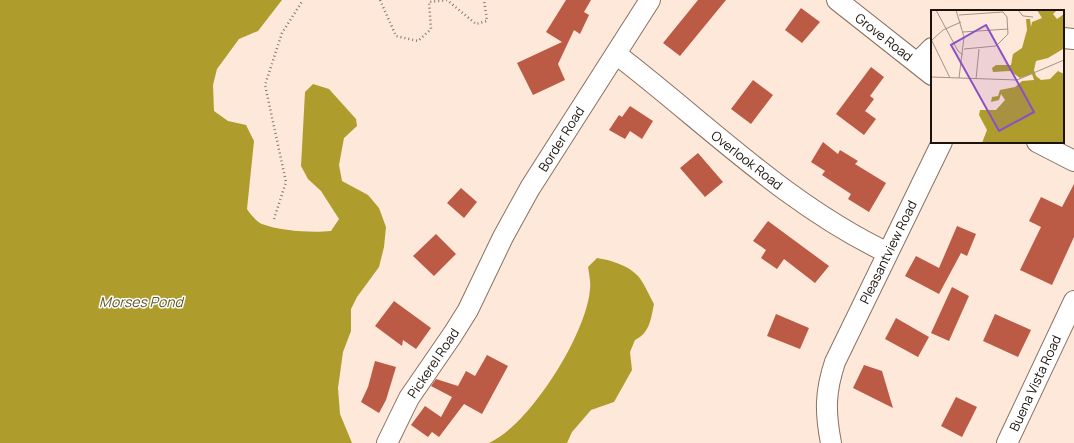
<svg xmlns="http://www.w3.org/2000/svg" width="1074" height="443" viewBox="0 0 1074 443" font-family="Manrope,sans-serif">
  <rect width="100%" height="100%" fill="#fee8d9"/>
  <!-- water -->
  <path fill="#ae9d2c" d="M 0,0 L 282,0 L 258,31 L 239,39 L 217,69 L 213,85 L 214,111 L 228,121 L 246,125 L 254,141 L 247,209 C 251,215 256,221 262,224 C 280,231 312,233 331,231 L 339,219 L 321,191 L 308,179 L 301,166 L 305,92 L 313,84 L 329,89 L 356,119 L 357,126 L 344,138 L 339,165 L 342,181 L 368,195 L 379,208 L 386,227 L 384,247 L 379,267 L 357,297 L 351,309 L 351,331 L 343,352 L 338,388 L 340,414 L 352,443 L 0,443 Z
    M 597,258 C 610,260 628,265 638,276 C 644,283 649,295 654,304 C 651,318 650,333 635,340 L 630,352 L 632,370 L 614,402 L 591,410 L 572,432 L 567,443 L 489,443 C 530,425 587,333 590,289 C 591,282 589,274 588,267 Z"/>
  <!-- building -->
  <path fill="#bb5a45" d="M 566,0 L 591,0 L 584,12 L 589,15 L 580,34 L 574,30 L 558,64 L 565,80 L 533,95 L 517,63 L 562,42 L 546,32 Z
    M 698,0 L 726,0 L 680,56 L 663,43 Z
    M 801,8 L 820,22 L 802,43 L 785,30 Z
    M 871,67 L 884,77 L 870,96 L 874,99 L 865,111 L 876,119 L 864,135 L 836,114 Z
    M 753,80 L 773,95 L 751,124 L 731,109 Z
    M 630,106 L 653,121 L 642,139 L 630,131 L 625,139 L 609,130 L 619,115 L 622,117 Z
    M 823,142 L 838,154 L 840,150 L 858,161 L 855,164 L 886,183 L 869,212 L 848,199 L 851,194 L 822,175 L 825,171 L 811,162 Z
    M 698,153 L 723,182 L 705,197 L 680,168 Z
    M 1074,184 L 1074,237 L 1052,285 L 1020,270 L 1041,227 L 1029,221 L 1041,197 L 1062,207 Z
    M 461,188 L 477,202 L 464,218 L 447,203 Z
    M 768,221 L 829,266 L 815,283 L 784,259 L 777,269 L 761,258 L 766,250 L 753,241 Z
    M 957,226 L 976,234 L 967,256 L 961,253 L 939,294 L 905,276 L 916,256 L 939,268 Z
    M 436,234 L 456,254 L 434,276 L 413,256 Z
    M 952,287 L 969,296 L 949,341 L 931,333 Z
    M 394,301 L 431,328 L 416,349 L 403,340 L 402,346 L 375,326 Z
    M 776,314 L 809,328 L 800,349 L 767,336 Z
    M 995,314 L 1031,330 L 1018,357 L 983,341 Z
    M 896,318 L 929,337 L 918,357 L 885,339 Z
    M 487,355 L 508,366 L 482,414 L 464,404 L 439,437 L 432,432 L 428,437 L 411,425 L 425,406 L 441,417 L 452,397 L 431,386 L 436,379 L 458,386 L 466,371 L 475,376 Z
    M 375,361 L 396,367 L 386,400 L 379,413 L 361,402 L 368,387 Z
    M 864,365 L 882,371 L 893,408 L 853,388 Z
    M 956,397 L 977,407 L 962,437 L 941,426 Z"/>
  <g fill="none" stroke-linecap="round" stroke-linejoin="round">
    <!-- minor casing -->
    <g stroke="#897161" stroke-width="22">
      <path id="minor" d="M 837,0 L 932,75
        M 1063,38 L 1074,39
        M 616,54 C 705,122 785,204 888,253
        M 917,63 L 932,48
        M 1037,142 L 1074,161
        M 387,443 L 409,398 L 453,334 L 468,310 L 503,237 L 530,188 L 650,0
        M 831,443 C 825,412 825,392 835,362 L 942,142
        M 1007,443 L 1074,301"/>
    </g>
    <!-- path -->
    <path stroke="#85766c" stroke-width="2.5" stroke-dasharray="1 3" stroke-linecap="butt" d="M 380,0 L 396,36 L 418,41 L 431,29 L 429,2 L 447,0 L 476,24 L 487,21 L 484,0
      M 274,219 L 286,182 L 265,85 L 282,33 L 303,0"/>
    <!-- minor -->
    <use href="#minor" stroke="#fff" stroke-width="20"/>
  </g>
  <g text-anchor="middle" stroke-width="3" stroke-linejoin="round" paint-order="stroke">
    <!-- street labels -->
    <g font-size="13" fill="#1c130d" stroke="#fff">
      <text transform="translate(884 37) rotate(38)" y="5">Grove Road</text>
      <text transform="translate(561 139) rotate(-58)" y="5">Border Road</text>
      <text transform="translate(747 160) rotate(38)" y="5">Overlook Road</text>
      <text transform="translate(888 252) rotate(-64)" y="5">Pleasantview Road</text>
      <text transform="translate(433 363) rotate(-56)" y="5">Pickerel Road</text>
      <text transform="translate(1035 383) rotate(-65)" y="5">Buena Vista Road</text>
    </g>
    <!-- water labels -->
    <g font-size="14" font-style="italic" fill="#5d562a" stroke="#fff">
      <text x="141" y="307">Morses Pond</text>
    </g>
  </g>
  <!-- overview -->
  <g transform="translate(931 10)">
    <rect width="133" height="133" fill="#fee8d9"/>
    <path d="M 106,0 L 126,0 L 122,4 L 126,9 L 133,4 L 132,39 L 117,48 L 105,51 L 103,60 L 105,66 L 110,70 L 119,69 L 127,61 L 133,64 L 133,133 L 51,133 L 56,120 L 48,105 L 49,100 L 65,100 L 74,90 L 70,84 L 68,90 L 60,92 L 61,87 L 67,86 L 69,80 L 84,77 L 91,71 L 103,70 L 101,64 L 89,68 L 79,61 L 62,62 L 61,58 L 65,55 L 80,55 L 82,44 L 91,38 L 96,20 L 95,9 L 99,9 L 100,17 L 101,12 L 111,8 Z" fill="#ae9d2c"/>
    <path fill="none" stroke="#a49387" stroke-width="1" d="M 5,0 L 27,41 L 32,45M 25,0 L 33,27 L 28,68M 87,0 L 92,6 L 102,7M 28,5 L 72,2 L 76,7 L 77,24 L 65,36 L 33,39M 32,22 L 77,19M 0,29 L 19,68M 1,30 L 12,20 L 30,12M 0,67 L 86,70 L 133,50M 45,69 L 48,39"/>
    <path fill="#8c4fc5" fill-opacity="0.15" stroke="#8c4fc5" stroke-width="2" d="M 55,15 L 103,102 L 68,121 L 20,35 Z"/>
    <rect width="133" height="133" fill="none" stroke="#1c130d" stroke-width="2"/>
  </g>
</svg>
